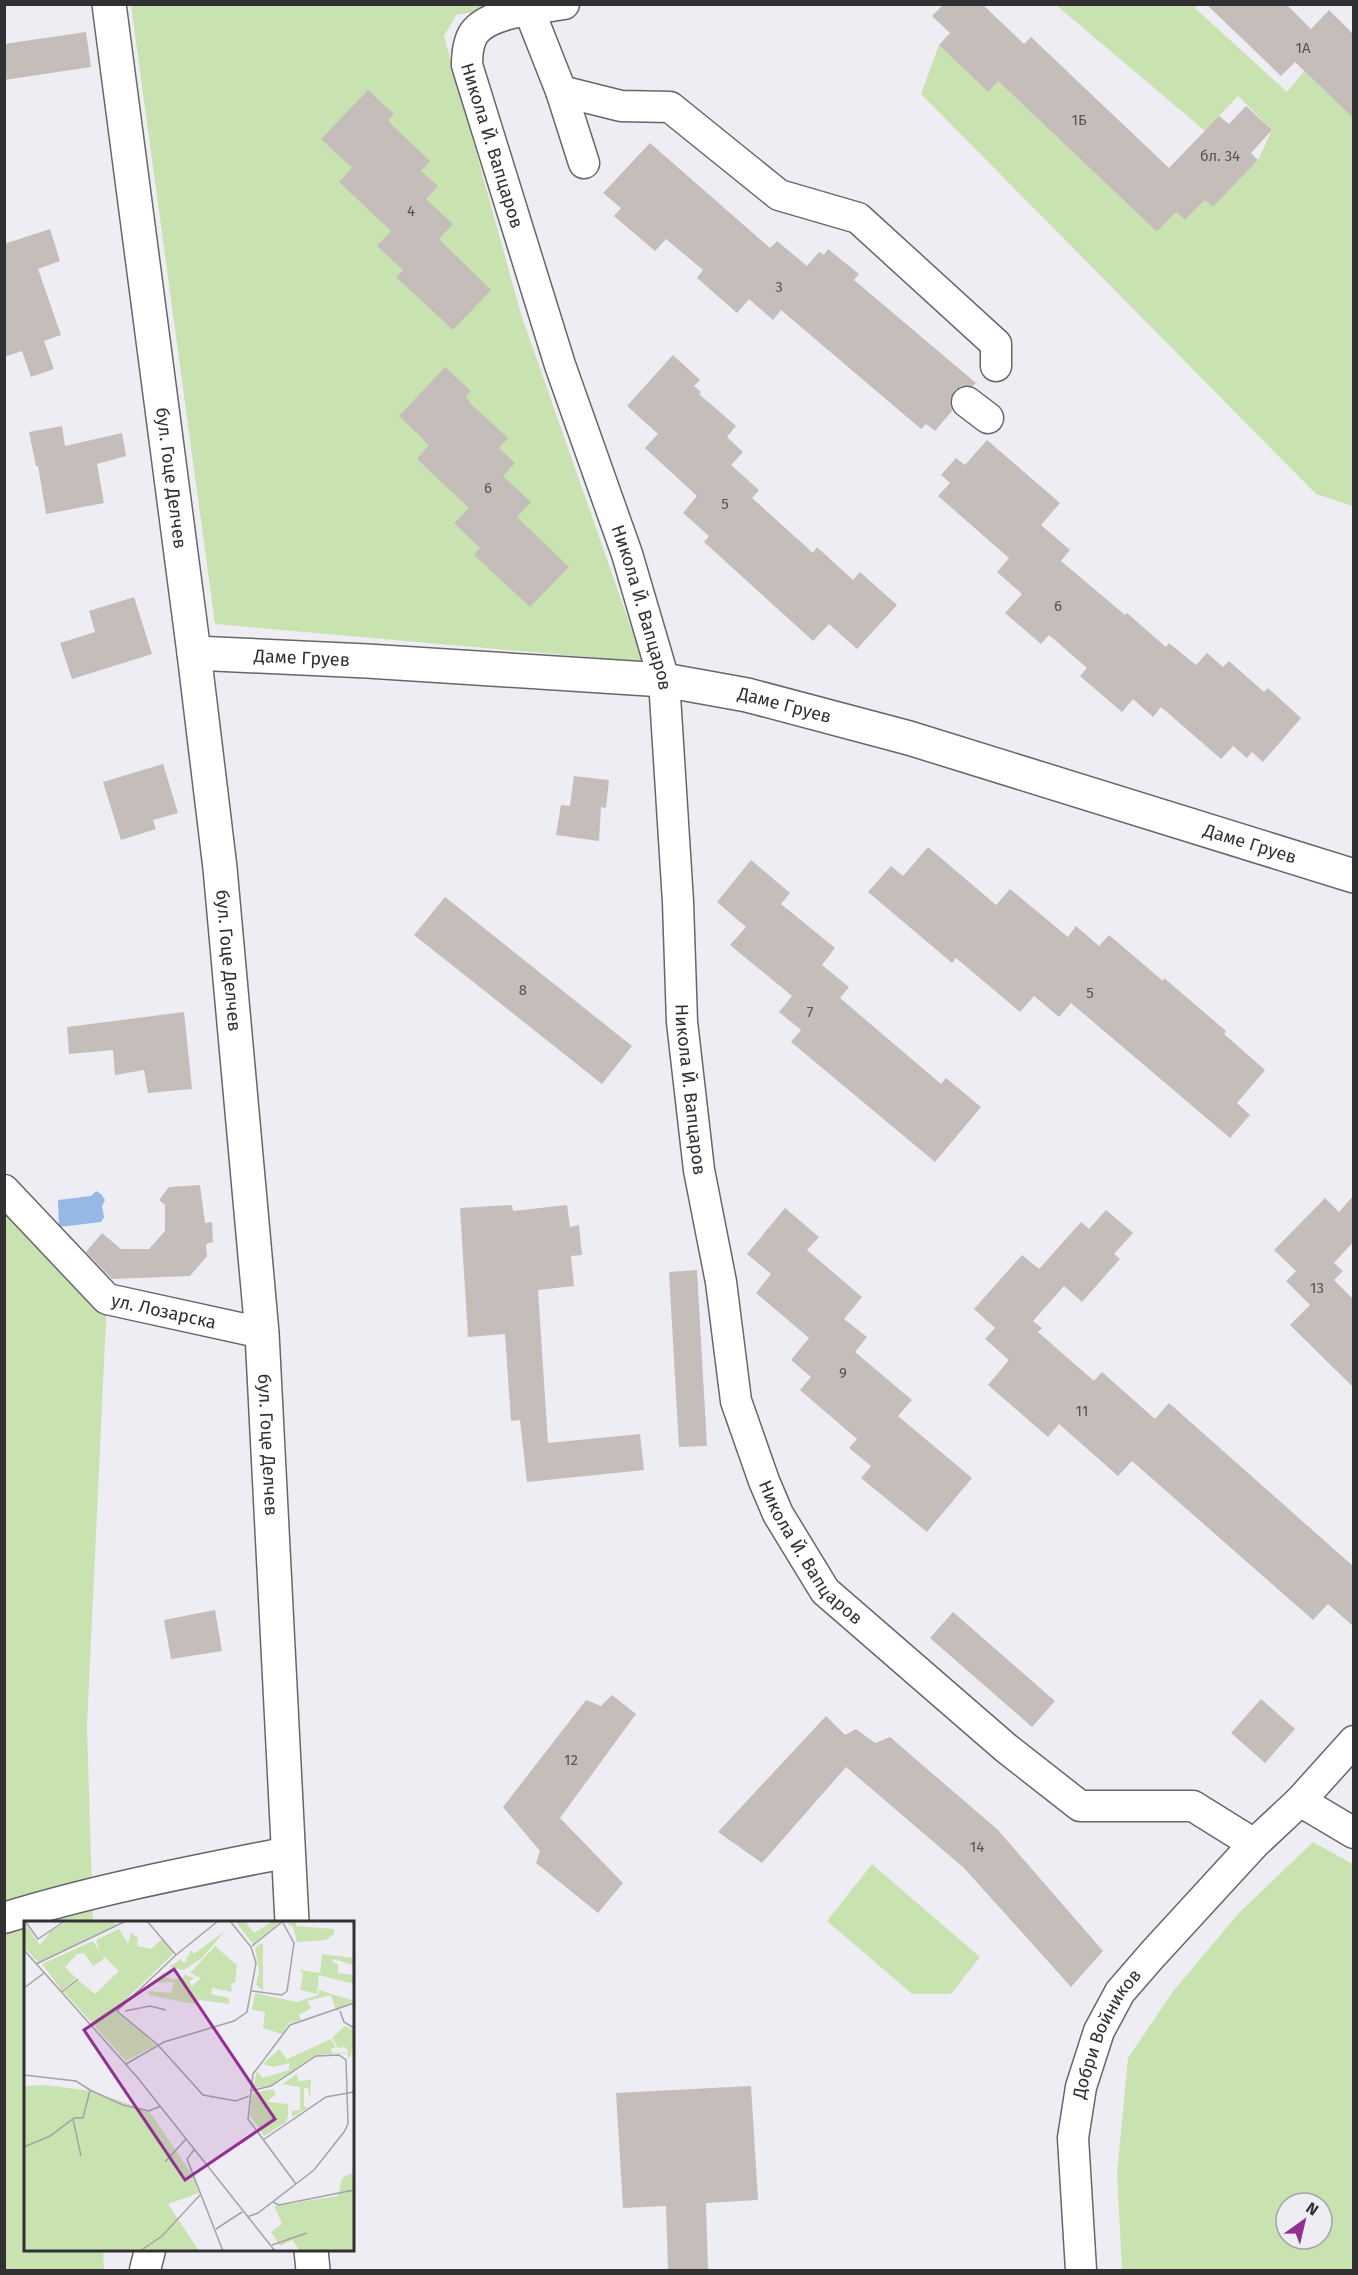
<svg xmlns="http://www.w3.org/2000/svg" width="1358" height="2275" viewBox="0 0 1358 2275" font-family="'Fira Sans',sans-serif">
  <rect width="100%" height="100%" fill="#efedf4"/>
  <!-- green -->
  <path fill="#c9e3b0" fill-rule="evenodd" d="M 131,5 L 513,5 L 456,15 L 444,36 L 521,314 L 643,662 L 215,624 Z
    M 1056,5 L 1198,5 L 1195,8 L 1287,92 L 1304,71 L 1353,118 L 1353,506 L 1316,494 L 921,94 L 939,45 L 987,91 L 998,81 L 1157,232 L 1176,212 L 1185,220 L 1205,200 L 1213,207 L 1258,160 L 1272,130 L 1238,96 L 1205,131 Z
    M 4,1190 L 107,1299 L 87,1726 L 93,1922 L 26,1922 L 26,2250 L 103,2250 L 104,2270 L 5,2270 Z
    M 1313,1842 L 1353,1864 L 1353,2270 L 1122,2270 L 1117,2173 L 1128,2058 L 1174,1990 L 1239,1913 ZM 1286,2203 L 1322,2203 L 1322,2239 L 1286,2239 Z
    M 872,1864 L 980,1957 L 951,1994 L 912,1994 L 827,1921 Z"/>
  <!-- water -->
  <path fill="#96b8e5" d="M 96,1191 L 101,1194 L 105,1200 L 102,1206 L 104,1217 L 101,1222 L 59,1227 L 58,1200 L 91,1196 Z"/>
  <!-- building -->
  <path fill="#c4bdb9" d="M 944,4 L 982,4 L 1024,44 L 1031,37 L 1169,168 L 1219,116 L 1229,124 L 1246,106 L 1272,130 L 1251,153 L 1258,160 L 1213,207 L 1205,200 L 1185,220 L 1176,212 L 1157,232 L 998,81 L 988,92 L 939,45 L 950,33 L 932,16 Z
    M 1206,4 L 1286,4 L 1311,29 L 1329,10 L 1353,34 L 1353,118 L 1295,62 L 1281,76 Z
    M 86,32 L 91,67 L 4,80 L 4,44 Z
    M 368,90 L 394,114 L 388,120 L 394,127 L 430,161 L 421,171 L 438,186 L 426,199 L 453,224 L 439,239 L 491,290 L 453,330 L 396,277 L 403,270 L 377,246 L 391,231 L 339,182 L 352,168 L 321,139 Z
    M 650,143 L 770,248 L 777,241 L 807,266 L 819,252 L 824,255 L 828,249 L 859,274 L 854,280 L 976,383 L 973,386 L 961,386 L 954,391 L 950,400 L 952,411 L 935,431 L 926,424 L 921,429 L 781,310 L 773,320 L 749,299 L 737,313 L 697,278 L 703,270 L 666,239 L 655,251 L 614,216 L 621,208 L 603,193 Z
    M 50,229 L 60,261 L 38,269 L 61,335 L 44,341 L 54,369 L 31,377 L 22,351 L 4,357 L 4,244 Z
    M 673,355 L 700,380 L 694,386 L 701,392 L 699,394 L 736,426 L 727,437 L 743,452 L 731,465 L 759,490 L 752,498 L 813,553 L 817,547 L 853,580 L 860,572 L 897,605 L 857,649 L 829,624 L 813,641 L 704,542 L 709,536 L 683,513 L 697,496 L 645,448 L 658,434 L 627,406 Z
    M 445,367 L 471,391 L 466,397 L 472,405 L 508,438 L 499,448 L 515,463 L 503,476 L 531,502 L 517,517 L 569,567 L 530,607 L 474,555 L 480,548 L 454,523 L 469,508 L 417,459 L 429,445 L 399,416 Z
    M 62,426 L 65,446 L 122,433 L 126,456 L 97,464 L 104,503 L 46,514 L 38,466 L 36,466 L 29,432 Z
    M 987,440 L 1060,503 L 1041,525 L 1070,550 L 1061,561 L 1125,615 L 1127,613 L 1166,647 L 1169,643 L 1196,665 L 1207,653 L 1223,667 L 1229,661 L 1264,692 L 1268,688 L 1301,718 L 1263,762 L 1252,752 L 1247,758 L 1233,746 L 1221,759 L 1161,707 L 1153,717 L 1133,699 L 1122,712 L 1080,676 L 1087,668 L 1049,635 L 1041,644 L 1005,613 L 1022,594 L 997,572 L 1009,558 L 938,496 L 950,483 L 941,475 L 956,458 L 965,465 Z
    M 134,597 L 152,654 L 72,679 L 60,643 L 95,632 L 89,611 Z
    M 163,764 L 178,813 L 153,820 L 156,829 L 121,840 L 103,782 Z
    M 574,776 L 609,780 L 606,808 L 601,807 L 599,841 L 556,835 L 561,805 L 570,806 Z
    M 928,847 L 996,905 L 1010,889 L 1068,937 L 1076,926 L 1099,946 L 1109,935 L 1163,981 L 1164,978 L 1226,1031 L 1224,1034 L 1265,1070 L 1237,1103 L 1250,1115 L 1230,1138 L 1071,1003 L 1059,1017 L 1034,996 L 1020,1012 L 956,958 L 952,963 L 868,892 L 891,866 L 903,876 Z
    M 751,860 L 790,893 L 781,904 L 835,948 L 822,965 L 849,987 L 840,998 L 941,1084 L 946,1078 L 981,1107 L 935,1162 L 791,1042 L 801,1030 L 779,1012 L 792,996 L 730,945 L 746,927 L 717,902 Z
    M 445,897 L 632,1046 L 602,1084 L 414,935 Z
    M 184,1012 L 192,1089 L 148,1093 L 144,1070 L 115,1075 L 113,1050 L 69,1054 L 67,1027 Z
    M 200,1185 L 205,1223 L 212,1222 L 213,1242 L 206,1244 L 207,1256 L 190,1276 L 112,1279 L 86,1252 L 102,1233 L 121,1249 L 149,1249 L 165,1231 L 165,1205 L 159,1200 L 169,1187 Z
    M 1353,1196 L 1353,1242 L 1334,1263 L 1343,1271 L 1334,1280 L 1353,1299 L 1353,1387 L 1290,1325 L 1310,1305 L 1286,1281 L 1296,1271 L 1274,1250 L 1325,1198 L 1339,1212 Z
    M 512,1205 L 513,1211 L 567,1205 L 570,1227 L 579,1225 L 582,1255 L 571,1256 L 574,1286 L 538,1290 L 548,1443 L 640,1434 L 644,1470 L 527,1482 L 520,1420 L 511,1421 L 505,1334 L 468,1337 L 460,1208 Z
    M 785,1208 L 819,1237 L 807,1250 L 862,1297 L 844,1319 L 867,1337 L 855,1352 L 912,1400 L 898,1416 L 972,1478 L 927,1532 L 861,1478 L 871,1466 L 849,1448 L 857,1439 L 800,1390 L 811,1377 L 791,1360 L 809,1338 L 756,1293 L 771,1274 L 747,1254 Z
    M 1106,1210 L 1133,1233 L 1114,1254 L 1120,1259 L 1082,1302 L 1064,1286 L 1033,1321 L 1042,1328 L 1038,1332 L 1094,1381 L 1102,1372 L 1155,1419 L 1169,1403 L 1353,1566 L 1353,1626 L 1328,1604 L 1313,1620 L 1132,1461 L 1118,1476 L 1059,1424 L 1048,1437 L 988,1385 L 1009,1360 L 985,1339 L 995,1328 L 974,1309 L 1022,1255 L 1039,1269 L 1081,1222 L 1089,1229 Z
    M 697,1270 L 707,1446 L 679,1447 L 669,1272 Z
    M 215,1610 L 222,1651 L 171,1659 L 164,1620 Z
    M 953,1612 L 1055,1701 L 1032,1727 L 930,1638 Z
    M 612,1695 L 636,1714 L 560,1818 L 623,1883 L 598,1913 L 536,1863 L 540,1851 L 503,1807 L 586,1700 L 601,1706 Z
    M 1261,1699 L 1295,1729 L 1265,1763 L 1231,1733 Z
    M 826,1716 L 845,1735 L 856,1729 L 875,1743 L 890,1737 L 998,1830 L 1103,1951 L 1071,1987 L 964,1868 L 846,1767 L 762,1863 L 718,1832 Z
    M 751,2086 L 758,2200 L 706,2203 L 708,2271 L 668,2271 L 666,2206 L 623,2208 L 616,2093 Z"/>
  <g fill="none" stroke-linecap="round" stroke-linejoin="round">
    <!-- minor casing -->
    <g stroke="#67666c" stroke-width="33">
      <g id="minor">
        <path id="s1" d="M 564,4 C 540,8 489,12 474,33 C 468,42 467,54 467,65 L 560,365 L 627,554 L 664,680 L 678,902 L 682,1022 L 699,1170 L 721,1282 L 736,1401 L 764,1481 L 778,1514 L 825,1591 L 1006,1748 L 1080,1806 L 1193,1806 L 1254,1844"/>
        <path d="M 529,10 L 561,91 L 584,163"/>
        <path d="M 561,91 L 621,106 L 670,107 L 779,195 L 858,218 L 996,344 L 996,366"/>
        <path d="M 967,402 L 988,418"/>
        <path id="s2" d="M 4,1190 L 107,1299 L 262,1333"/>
        <path d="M 1300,1801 L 1354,1833"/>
        <path d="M 4,1918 C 97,1889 194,1871 289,1852"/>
        <path d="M 145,2270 L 150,2250"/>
        <path id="s3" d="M 1081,2270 L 1073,2138 L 1081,2087 L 1099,2031 L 1120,1992 L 1153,1954 L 1254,1844 L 1300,1801 L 1354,1741"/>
      </g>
    </g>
    <!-- major casing -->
    <g stroke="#67666c" stroke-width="36">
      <g id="major">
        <path id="s4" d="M 109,4 L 194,653 L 220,868 L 262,1333 L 292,1922"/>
        <path id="s5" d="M 194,653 L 367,661 L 664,680 L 747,695 L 909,738 L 1354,876"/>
        <path d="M 311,2250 L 313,2270"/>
      </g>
    </g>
    <!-- minor -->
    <use href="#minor" stroke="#fff" stroke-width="30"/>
    <!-- major -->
    <use href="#major" stroke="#fff" stroke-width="33"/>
  </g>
  <g text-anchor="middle" stroke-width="5" stroke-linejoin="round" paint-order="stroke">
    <!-- number labels -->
    <g font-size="15" fill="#565455">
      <text x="1303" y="53">1А</text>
      <text x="1079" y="125">1Б</text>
      <text x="1220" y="161">бл. 34</text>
      <text x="411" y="216">4</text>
      <text x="779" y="292">3</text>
      <text x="488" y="493">6</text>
      <text x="725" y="509">5</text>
      <text x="1058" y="611">6</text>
      <text x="523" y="995">8</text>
      <text x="1090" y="998">5</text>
      <text x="810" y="1017">7</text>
      <text x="1317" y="1293">13</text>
      <text x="843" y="1378">9</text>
      <text x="1082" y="1416">11</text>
      <text x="571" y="1765">12</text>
      <text x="977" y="1852">14</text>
    </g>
    <!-- street labels -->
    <g font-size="18" fill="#313134" stroke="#efedf4">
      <text dy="6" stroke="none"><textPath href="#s1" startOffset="214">Никола Й. Вапцаров</textPath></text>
      <text dy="6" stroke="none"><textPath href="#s4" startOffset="478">бул. Гоце Делчев</textPath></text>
      <text dy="6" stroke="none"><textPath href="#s1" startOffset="700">Никола Й. Вапцаров</textPath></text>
      <text dy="6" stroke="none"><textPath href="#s5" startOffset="108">Даме Груев</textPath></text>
      <text dy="6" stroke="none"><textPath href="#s5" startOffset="594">Даме Груев</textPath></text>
      <text dy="6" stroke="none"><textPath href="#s5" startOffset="1080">Даме Груев</textPath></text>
      <text dy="6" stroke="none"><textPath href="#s4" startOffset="964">бул. Гоце Делчев</textPath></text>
      <text dy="6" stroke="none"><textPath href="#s1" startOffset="1186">Никола Й. Вапцаров</textPath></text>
      <text dy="6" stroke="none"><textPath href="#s2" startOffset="208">ул. Лозарска</textPath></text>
      <text dy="6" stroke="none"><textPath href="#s4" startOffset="1450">бул. Гоце Делчев</textPath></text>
      <text dy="6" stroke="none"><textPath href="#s1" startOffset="1672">Никола Й. Вапцаров</textPath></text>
      <text dy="6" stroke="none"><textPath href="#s3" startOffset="243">Добри Войников</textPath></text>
    </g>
  </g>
  <!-- overview -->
  <g transform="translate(24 1921)">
    <rect width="330" height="330" fill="#efedf4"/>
    <path d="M 45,0 L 90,0 L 92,4 L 14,41 L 0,26 L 0,1 L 16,24 L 27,10 ZM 211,0 L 221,0 L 230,12 L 249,0 L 256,1 L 229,23 ZM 272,0 L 272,5 L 310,8 L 310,13 L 302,19 L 273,21 L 269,6 L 261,1 ZM 95,8 L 104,23 L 107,11 L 114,17 L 113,25 L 127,28 L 138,18 L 150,32 L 91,89 L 132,124 L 102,140 L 40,71 L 54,59 L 71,73 L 95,50 L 76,32 L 72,19 ZM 201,10 L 178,37 L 160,49 L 145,46 L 157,38 L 160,43 L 167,29 L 170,33 ZM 69,20 L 80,38 L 69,45 L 60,32 L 53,33 L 41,46 L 52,57 L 38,70 L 18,43 ZM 238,22 L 239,24 L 239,70 L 232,64 L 235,50 L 231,27 ZM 191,25 L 213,44 L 211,62 L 207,62 L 208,71 L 188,67 L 187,73 L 205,77 L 205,83 L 176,79 L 169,83 L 125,74 L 124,70 L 147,72 L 150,61 L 128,62 L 140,51 L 139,56 L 149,58 L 159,57 L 161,53 L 170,57 L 165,61 L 168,65 L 177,57 L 166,52 ZM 298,33 L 330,37 L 329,44 L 310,38 L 308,41 L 314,43 L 314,52 L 330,54 L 330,63 L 295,54 L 293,73 L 276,69 L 279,52 L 275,49 L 296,52 ZM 295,69 L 330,80 L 312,90 L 307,74 L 283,80 L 287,87 L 275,94 L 277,99 L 265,102 L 258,113 L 239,107 L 241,91 L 228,89 L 231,72 L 273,81 L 294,74 ZM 321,105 L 330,109 L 330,126 L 325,138 L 323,132 L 292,134 L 247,165 L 229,167 L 233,150 L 239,157 L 265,149 L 265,142 L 250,146 L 239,143 L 255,128 L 263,138 L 307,118 L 312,127 L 307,127 L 308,132 L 325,131 L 321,126 L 314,127 L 308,117 ZM 273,153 L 274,160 L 287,159 L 286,179 L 284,167 L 280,167 L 280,185 L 284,187 L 268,196 L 268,190 L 276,189 L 276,166 L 258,163 ZM 22,164 L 67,170 L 125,190 L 169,255 L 175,272 L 144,283 L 175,330 L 0,330 L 0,165 ZM 249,168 L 252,173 L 243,181 L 264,183 L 264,195 L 262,201 L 240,215 L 226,194 L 227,180 L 229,172 ZM 330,237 L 330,330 L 276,330 L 268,319 L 256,325 L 247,311 L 258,303 L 250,285 L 314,275 L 318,257 L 328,252 Z" fill="#c9e3b0"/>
    <path fill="none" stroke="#a3a2a7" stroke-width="1.5" d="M 1,0 L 14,18 L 41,0M 123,0 L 152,34M 194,0 L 152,34 L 93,90 L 134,124 L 179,174 L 212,180 L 225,175M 228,25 L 258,1M 0,29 L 113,156 L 251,330M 12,43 L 102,0M 0,67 L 20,52M 228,70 L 258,74 L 263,70 L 270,22 L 258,0M 38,71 L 54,58M 101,90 L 126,85 L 142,89M 316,90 L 320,101 L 330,107M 102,143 L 140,121 L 210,100 L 223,91 L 232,42 L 227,26 L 206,0M 0,154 L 52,160 L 66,169M 49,198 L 57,235M 239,219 L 302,176 L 330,171M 0,226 L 26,215 L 50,197 L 59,197 L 66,169 L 99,184 L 125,190 L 137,185M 170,229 L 163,238 L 199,330M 141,241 L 162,218M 272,263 L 224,198 L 229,153 L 266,104 L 330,82M 249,281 L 255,284 L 330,269M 223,296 L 234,292 L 290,249 L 320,211 L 324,203 L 322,139 L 315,134 L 292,135 L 247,165 L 226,170M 192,308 L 218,291M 248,324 L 283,312M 116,330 L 138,315 L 176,274"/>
    <path fill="#932e94" fill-opacity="0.15" stroke="#932e94" stroke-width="3" d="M 150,48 L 251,198 L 161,259 L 60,109 Z"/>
    <rect width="330" height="330" fill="none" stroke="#313134" stroke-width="3"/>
  </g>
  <!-- border -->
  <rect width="1358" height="2275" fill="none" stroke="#313134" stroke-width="12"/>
  <!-- north arrow -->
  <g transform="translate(1304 2221) rotate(34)"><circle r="28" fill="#efedf4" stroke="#a3a2a7" stroke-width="1.5"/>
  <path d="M0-4.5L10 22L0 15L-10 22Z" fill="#932e94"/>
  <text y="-9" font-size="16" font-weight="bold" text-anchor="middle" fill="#313134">N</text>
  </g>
</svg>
